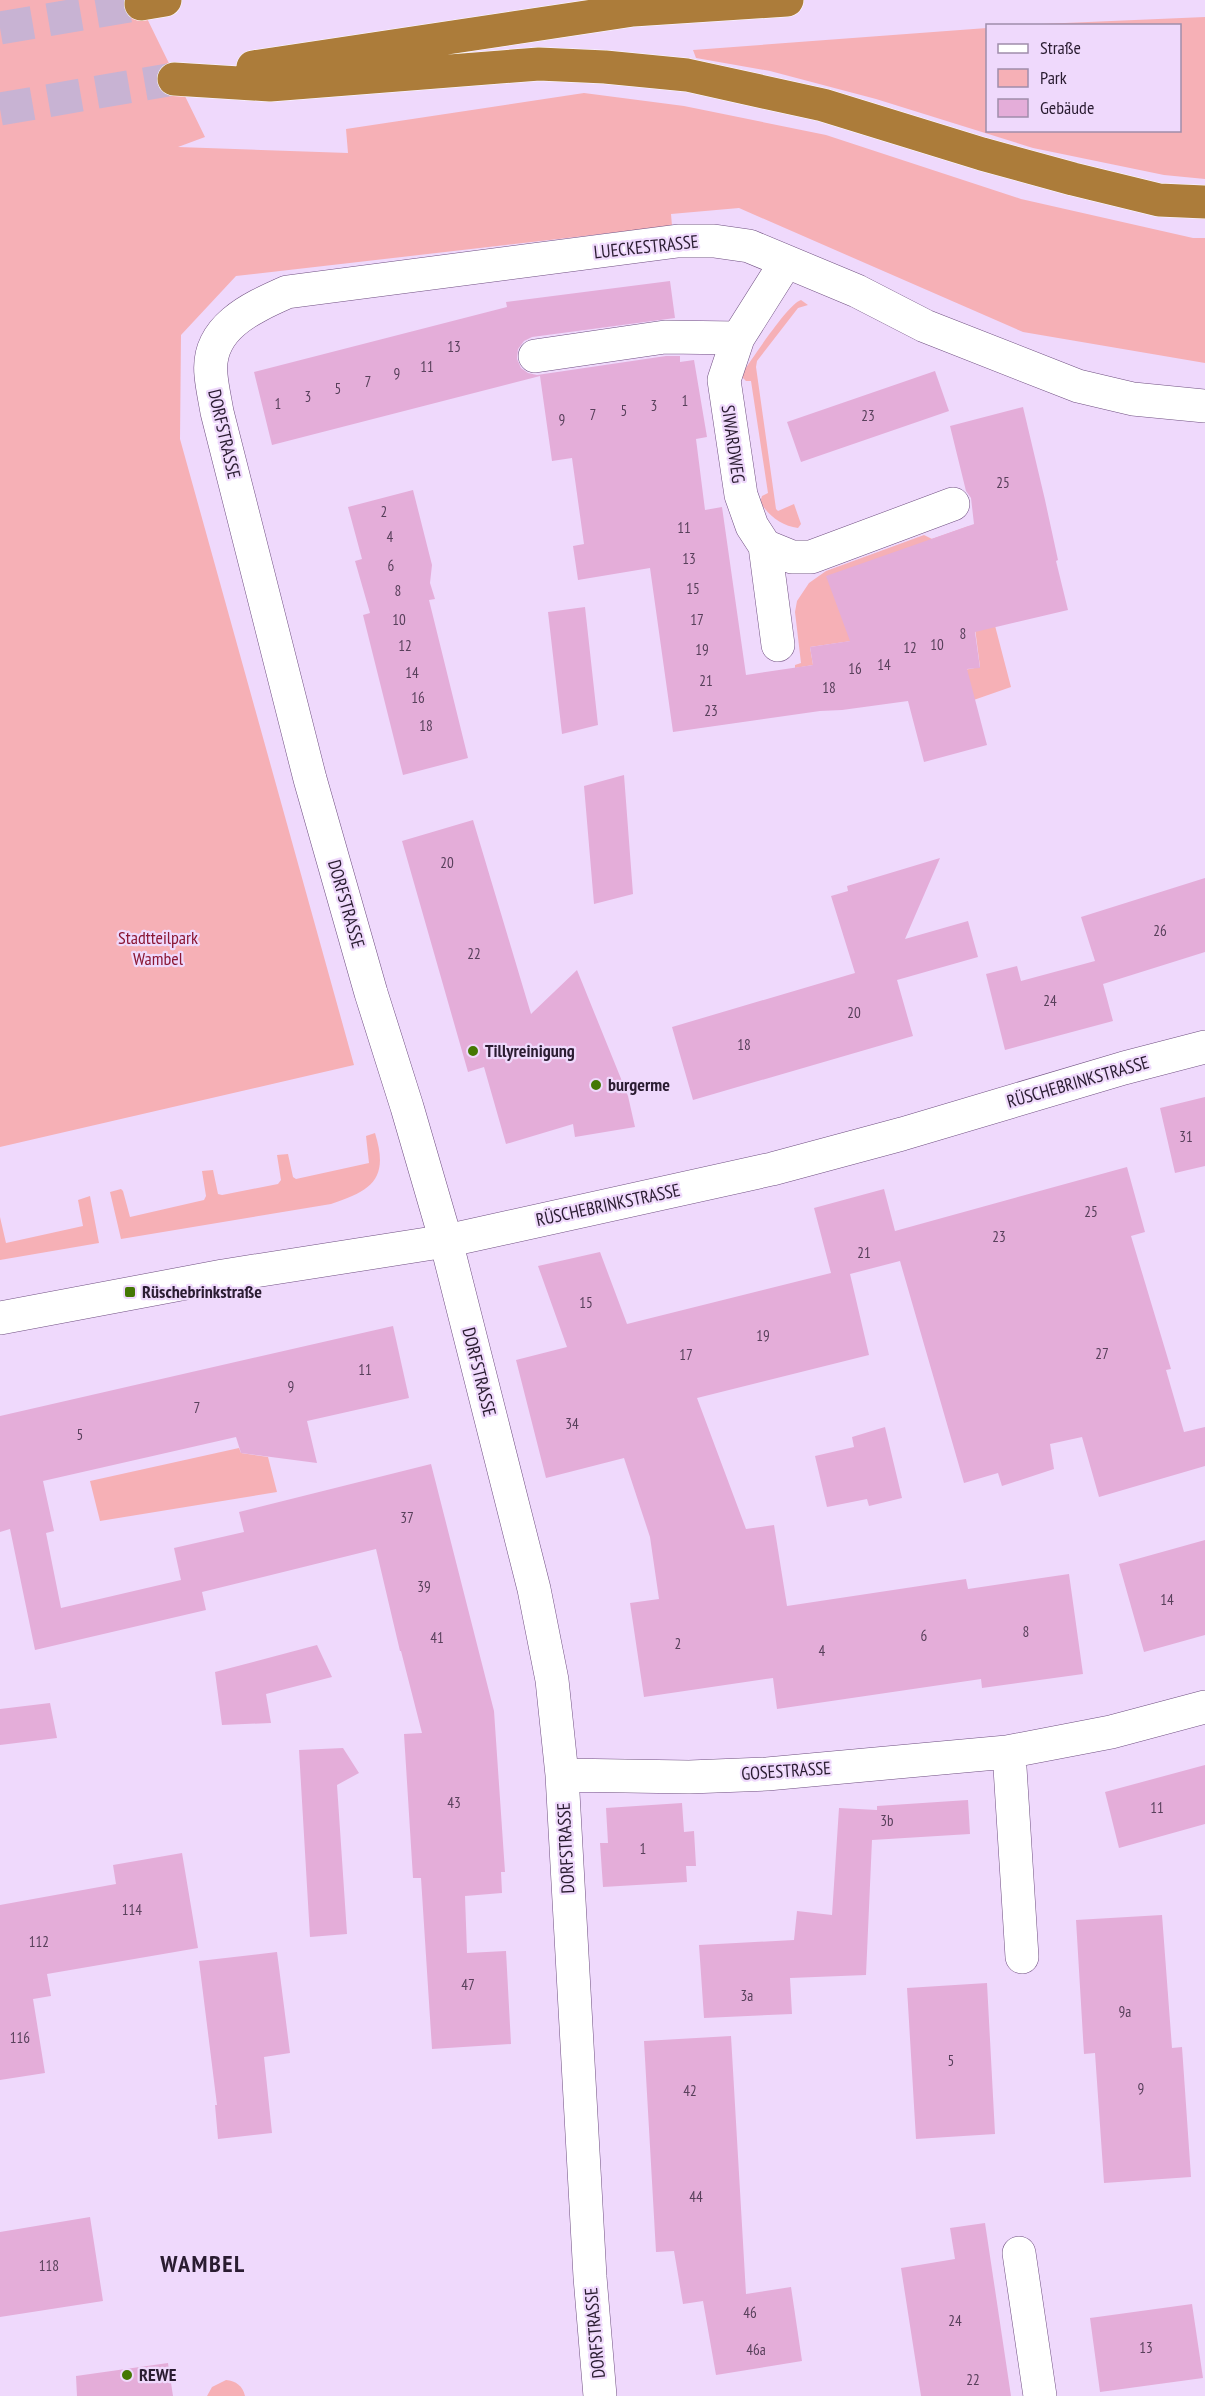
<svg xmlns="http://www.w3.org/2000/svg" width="1205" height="2396" viewBox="0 0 1205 2396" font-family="'PT Sans Narrow',sans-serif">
  <rect width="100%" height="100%" fill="#efd9fc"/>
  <!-- green -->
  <path fill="#f6b0b6" d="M 0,0 L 138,0 L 205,137 L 178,147 L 348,153 L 346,129 L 584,93 L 684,106 L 826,135 L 1021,199 L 1193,238 L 1205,238 L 1205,363 L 1023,332 L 739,208 L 671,214 L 672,226 L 236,276 L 181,335 L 180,439 L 354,1065 L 0,1147 Z
    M 1205,17 L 1205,179 L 1164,175 L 1033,148 L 876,99 L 770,71 L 696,58 L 693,50 L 987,28 L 988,130 L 1180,130 L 1180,26 L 1018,25 Z
    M 801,300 L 808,305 L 798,308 L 757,361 L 756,367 L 776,509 L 778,511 L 794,504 L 801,524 L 798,528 C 782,526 769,516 760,502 L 762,496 L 768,493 L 751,381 L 746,381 L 742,377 L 743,372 C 753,358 788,304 801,300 Z
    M 969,526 L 1011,687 L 968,702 L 964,670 L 980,667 L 971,597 L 865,639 L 810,647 L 813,665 L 795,668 L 795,665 L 801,663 L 795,612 L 797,601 L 809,583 L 826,571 L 924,535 L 932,539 Z
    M 375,1133 C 389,1178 373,1190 331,1204 L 121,1239 L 110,1192 L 121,1189 L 123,1191 L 130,1217 L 204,1200 L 206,1196 L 202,1171 L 213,1170 L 218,1194 L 222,1195 L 278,1184 L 281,1180 L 277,1155 L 288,1154 L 293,1177 L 296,1179 L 369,1163 L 366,1136 Z
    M 90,1196 L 99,1243 L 0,1260 L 0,1217 L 6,1243 L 83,1226 L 78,1200 Z
    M 239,1448 L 241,1453 L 268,1457 L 277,1492 L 100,1521 L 90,1481 Z
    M 226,2380 C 236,2381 243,2386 245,2396 L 207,2396 L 212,2387 Z"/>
  <!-- building -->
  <path fill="#e4add9" d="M 670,281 L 675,318 L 532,337 L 524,341 L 518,349 L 517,359 L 521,368 L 528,373 L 537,375 L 666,356 L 680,356 L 680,362 L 694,360 L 707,437 L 696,439 L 705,510 L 722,507 L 746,675 L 813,665 L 810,647 L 850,641 L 826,576 L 974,524 L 971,498 L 966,491 L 950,426 L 1023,407 L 1045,500 L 1058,560 L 1056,561 L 1068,610 L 975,632 L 980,668 L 967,669 L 987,745 L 924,762 L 908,701 L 842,710 L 820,711 L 673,732 L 650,568 L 578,580 L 573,546 L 584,544 L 572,458 L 552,461 L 540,376 L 272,445 L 254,372 L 507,307 L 506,302 Z
    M 935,371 L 949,411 L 801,462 L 787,422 Z
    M 413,490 L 432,565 L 430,583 L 435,599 L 429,600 L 468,758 L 403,775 L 363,615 L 370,613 L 355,561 L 362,559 L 348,507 Z
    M 585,607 L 598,725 L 562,734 L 548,612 Z
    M 624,775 L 633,894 L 594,904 L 584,786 Z
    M 473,820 L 531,1014 L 577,970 L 628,1096 L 635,1127 L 575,1137 L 573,1124 L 506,1144 L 484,1067 L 468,1072 L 402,841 Z
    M 940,858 L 905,939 L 968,921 L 978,957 L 897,980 L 913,1036 L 693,1100 L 672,1027 L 855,973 L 831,896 L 848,891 L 847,886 Z
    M 1205,878 L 1205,952 L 1103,984 L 1113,1021 L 1005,1050 L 986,974 L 1017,966 L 1021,981 L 1095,961 L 1081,917 Z
    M 1205,1097 L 1205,1166 L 1175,1173 L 1160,1108 Z
    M 1127,1167 L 1145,1232 L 1131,1236 L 1171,1369 L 1166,1370 L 1184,1432 L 1205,1427 L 1205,1466 L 1099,1497 L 1082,1437 L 1050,1444 L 1054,1469 L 1002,1486 L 998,1473 L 964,1483 L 900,1261 L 850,1274 L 869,1355 L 697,1398 L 746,1529 L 774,1525 L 787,1606 L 966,1579 L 968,1589 L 1069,1574 L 1083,1674 L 982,1688 L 981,1679 L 777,1709 L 773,1678 L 644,1697 L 630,1603 L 659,1599 L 650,1537 L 624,1458 L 546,1478 L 516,1360 L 567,1347 L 538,1266 L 600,1252 L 627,1324 L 831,1273 L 814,1208 L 884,1189 L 895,1231 Z
    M 393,1326 L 409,1398 L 307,1421 L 317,1463 L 241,1453 L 236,1437 L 43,1481 L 54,1531 L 46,1533 L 61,1608 L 181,1580 L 174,1548 L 244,1532 L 239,1512 L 431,1464 L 494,1711 L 505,1872 L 501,1872 L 502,1893 L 465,1896 L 467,1953 L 506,1951 L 511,2044 L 432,2049 L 421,1878 L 413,1878 L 404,1734 L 422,1733 L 401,1651 L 400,1651 L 376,1549 L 202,1592 L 206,1610 L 35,1650 L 10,1529 L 0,1532 L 0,1416 Z
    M 885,1427 L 902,1498 L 869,1506 L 867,1499 L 827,1507 L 815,1456 L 854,1447 L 852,1437 Z
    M 1205,1540 L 1205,1635 L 1144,1652 L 1119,1564 Z
    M 317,1645 L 332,1677 L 266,1694 L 271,1723 L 222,1725 L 215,1672 Z
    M 50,1703 L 57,1738 L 0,1745 L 0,1709 Z
    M 343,1748 L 359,1773 L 337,1785 L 347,1934 L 310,1937 L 299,1750 Z
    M 1205,1765 L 1205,1824 L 1119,1848 L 1105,1792 Z
    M 968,1800 L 970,1834 L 872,1840 L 866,1975 L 790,1978 L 792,2014 L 704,2018 L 699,1945 L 794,1940 L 797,1911 L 832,1915 L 839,1808 L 877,1810 L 877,1806 Z
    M 682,1803 L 684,1832 L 694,1831 L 696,1866 L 686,1866 L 687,1882 L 603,1887 L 600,1843 L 608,1843 L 606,1808 Z
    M 182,1853 L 198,1948 L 47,1974 L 51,1996 L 33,1999 L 45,2073 L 0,2080 L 0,1905 L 116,1884 L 113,1865 Z
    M 1162,1915 L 1172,2048 L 1182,2047 L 1191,2177 L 1104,2183 L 1095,2053 L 1084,2054 L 1076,1920 Z
    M 277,1952 L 290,2053 L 264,2057 L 272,2133 L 218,2139 L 215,2105 L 217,2105 L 199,1961 Z
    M 987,1983 L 995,2134 L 916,2139 L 907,1988 Z
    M 731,2036 L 746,2294 L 791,2287 L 802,2361 L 716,2375 L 703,2301 L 683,2304 L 674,2251 L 656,2252 L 644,2041 Z
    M 90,2217 L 103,2301 L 0,2317 L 0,2232 Z
    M 985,2223 L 1011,2396 L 921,2396 L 901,2268 L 955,2259 L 950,2228 Z
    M 1192,2304 L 1203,2378 L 1100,2392 L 1090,2318 Z
    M 168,2363 L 173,2396 L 77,2396 L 76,2376 Z"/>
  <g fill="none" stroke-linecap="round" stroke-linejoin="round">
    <!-- highway-tunnel -->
    <path stroke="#c8b3d3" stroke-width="33" stroke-dasharray="33 16" stroke-linecap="butt" d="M 0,28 L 141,4
      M 0,109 L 174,79"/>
    <!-- street casing -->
    <g stroke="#6f4f81" stroke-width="34">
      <path id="street" d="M 535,356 L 665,337 L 738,338
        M 765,546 L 792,557 L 811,557 L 953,504
        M 778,645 L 765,546 L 752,526 L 741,495 L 724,380 L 738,338 L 786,262
        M 1009,1752 L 1022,1957
        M 562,1775 L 689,1777 L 767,1774 L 1007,1752 L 1111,1732 L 1205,1707
        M 1019,2253 L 1040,2396
        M 600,2396 L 590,2277 L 562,1775 L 552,1680 L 534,1589 L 446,1241 L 407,1107 L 371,993 L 310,779 L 217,412 C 215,400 212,387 211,375 C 206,328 251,308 287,292 L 678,241 L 714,241 L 749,246 L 857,291 L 925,326 L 1078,386 L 1133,399 L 1205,406"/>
    </g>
    <!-- secondary casing -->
    <g stroke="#6f4f81" stroke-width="34">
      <path id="secondary" d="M 0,1318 L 223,1276 L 446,1241 L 772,1169 L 902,1134 L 1124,1068 L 1205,1047"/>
    </g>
    <!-- highway casing -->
    <g stroke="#fff" stroke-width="34">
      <path id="highway" d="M 141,4 L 165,0
        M 253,67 L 633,10 L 787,0
        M 174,79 L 270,85 L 539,64 L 605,67 L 687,75 L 823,105 L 982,154 L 1073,179 L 1159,200 L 1205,202"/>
    </g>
    <!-- street -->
    <use href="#street" stroke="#fff" stroke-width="33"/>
    <!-- secondary -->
    <use href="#secondary" stroke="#fff" stroke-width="33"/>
    <!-- highway -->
    <use href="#highway" stroke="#ac7c3a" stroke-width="33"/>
  </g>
  <!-- markers -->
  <g fill="#447803" stroke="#efd9fc" stroke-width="2">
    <circle cx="473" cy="1051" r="6"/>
    <circle cx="596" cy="1085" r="6"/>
    <rect x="124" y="1286" width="12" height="12" rx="3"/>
    <circle cx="127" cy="2375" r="6"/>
  </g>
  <g text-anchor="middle" stroke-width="4.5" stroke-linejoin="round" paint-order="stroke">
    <!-- number labels -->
    <g font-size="15" fill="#58405b">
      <text x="454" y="352">13</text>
      <text x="427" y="372">11</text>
      <text x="397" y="379">9</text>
      <text x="368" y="387">7</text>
      <text x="338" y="394">5</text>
      <text x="308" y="402">3</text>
      <text x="685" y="406">1</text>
      <text x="278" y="409">1</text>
      <text x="654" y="411">3</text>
      <text x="624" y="416">5</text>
      <text x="593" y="420">7</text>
      <text x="868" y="421">23</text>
      <text x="562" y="425">9</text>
      <text x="1003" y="488">25</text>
      <text x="384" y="517">2</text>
      <text x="684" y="533">11</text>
      <text x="390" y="542">4</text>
      <text x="689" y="564">13</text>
      <text x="391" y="571">6</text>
      <text x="693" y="594">15</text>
      <text x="398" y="596">8</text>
      <text x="399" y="625">10</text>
      <text x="697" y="625">17</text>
      <text x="963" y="639">8</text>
      <text x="937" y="650">10</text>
      <text x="405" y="651">12</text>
      <text x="910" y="653">12</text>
      <text x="702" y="655">19</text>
      <text x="884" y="670">14</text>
      <text x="855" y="674">16</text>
      <text x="412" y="678">14</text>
      <text x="706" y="686">21</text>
      <text x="829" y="693">18</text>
      <text x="418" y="703">16</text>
      <text x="711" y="716">23</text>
      <text x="426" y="731">18</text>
      <text x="447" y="868">20</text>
      <text x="1160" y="936">26</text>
      <text x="474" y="959">22</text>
      <text x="1050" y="1006">24</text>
      <text x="854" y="1018">20</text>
      <text x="744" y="1050">18</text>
      <text x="1186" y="1142">31</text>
      <text x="1091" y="1217">25</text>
      <text x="999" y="1242">23</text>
      <text x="864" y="1258">21</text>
      <text x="586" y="1308">15</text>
      <text x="763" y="1341">19</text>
      <text x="1102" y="1359">27</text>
      <text x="686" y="1360">17</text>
      <text x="365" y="1375">11</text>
      <text x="291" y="1392">9</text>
      <text x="197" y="1413">7</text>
      <text x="572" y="1429">34</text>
      <text x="80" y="1440">5</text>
      <text x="407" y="1523">37</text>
      <text x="424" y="1592">39</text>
      <text x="1167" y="1605">14</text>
      <text x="1026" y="1637">8</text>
      <text x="924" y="1641">6</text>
      <text x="437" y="1643">41</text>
      <text x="678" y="1649">2</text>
      <text x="822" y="1656">4</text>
      <text x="454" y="1808">43</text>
      <text x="1157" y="1813">11</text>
      <text x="887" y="1826">3b</text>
      <text x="643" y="1854">1</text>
      <text x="132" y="1915">114</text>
      <text x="39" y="1947">112</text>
      <text x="468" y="1990">47</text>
      <text x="747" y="2001">3a</text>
      <text x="1125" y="2017">9a</text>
      <text x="20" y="2043">116</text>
      <text x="951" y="2066">5</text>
      <text x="1141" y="2094">9</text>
      <text x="690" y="2096">42</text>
      <text x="696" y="2202">44</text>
      <text x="49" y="2271">118</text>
      <text x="750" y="2318">46</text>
      <text x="955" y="2326">24</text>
      <text x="1146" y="2353">13</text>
      <text x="756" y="2355">46a</text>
      <text x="973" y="2385">22</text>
    </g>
    <!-- street labels -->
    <g font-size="18" fill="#2a1c31" stroke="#efd9fc">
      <text transform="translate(646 247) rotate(-6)" y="6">LUECKESTRASSE</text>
      <text transform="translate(224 434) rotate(77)" y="6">DORFSTRASSE</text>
      <text transform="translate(733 444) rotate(82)" y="6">SIWARDWEG</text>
      <text transform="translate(346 904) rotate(74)" y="6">DORFSTRASSE</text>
      <text transform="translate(1078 1082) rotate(-16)" y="6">RÜSCHEBRINKSTRASSE</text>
      <text transform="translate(608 1205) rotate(-12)" y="6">RÜSCHEBRINKSTRASSE</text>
      <text transform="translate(479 1372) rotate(76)" y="6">DORFSTRASSE</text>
      <text transform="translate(786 1771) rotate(-4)" y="6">GOSESTRASSE</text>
      <text transform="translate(566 1848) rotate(-93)" y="6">DORFSTRASSE</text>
      <text transform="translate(595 2333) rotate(-95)" y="6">DORFSTRASSE</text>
    </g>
    <!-- park labels -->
    <g font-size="18" fill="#8a1734" stroke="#efd9fc">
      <text x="158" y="944">Stadtteilpark<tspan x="158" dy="21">Wambel</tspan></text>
    </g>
    <!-- poi labels -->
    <g font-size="18" font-weight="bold" fill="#2a1c31" stroke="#efd9fc" text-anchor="start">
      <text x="485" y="1057">Tillyreinigung</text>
      <text x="608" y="1091">burgerme</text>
      <text x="142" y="1298">Rüschebrinkstraße</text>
      <text x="139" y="2381">REWE</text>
    </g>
    <!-- district labels -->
    <g font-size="24" font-weight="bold" letter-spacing="1.5" fill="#2a1c31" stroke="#efd9fc">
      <text x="203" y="2272">WAMBEL</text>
    </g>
  </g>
  <!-- legend -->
  <rect x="986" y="24" width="195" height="108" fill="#efd9fc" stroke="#a08dab" stroke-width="1.5"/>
  <rect x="998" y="44" width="30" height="9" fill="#ffffff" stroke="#a08dab" stroke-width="1.5"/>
  <text x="1040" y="54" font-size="18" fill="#2a1c31">Straße</text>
  <rect x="998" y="69" width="30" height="18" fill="#f6b0b6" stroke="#a08dab" stroke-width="1.5"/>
  <text x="1040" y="84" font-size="18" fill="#2a1c31">Park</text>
  <rect x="998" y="99" width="30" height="18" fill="#e4add9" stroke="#a08dab" stroke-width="1.5"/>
  <text x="1040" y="114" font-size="18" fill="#2a1c31">Gebäude</text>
</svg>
